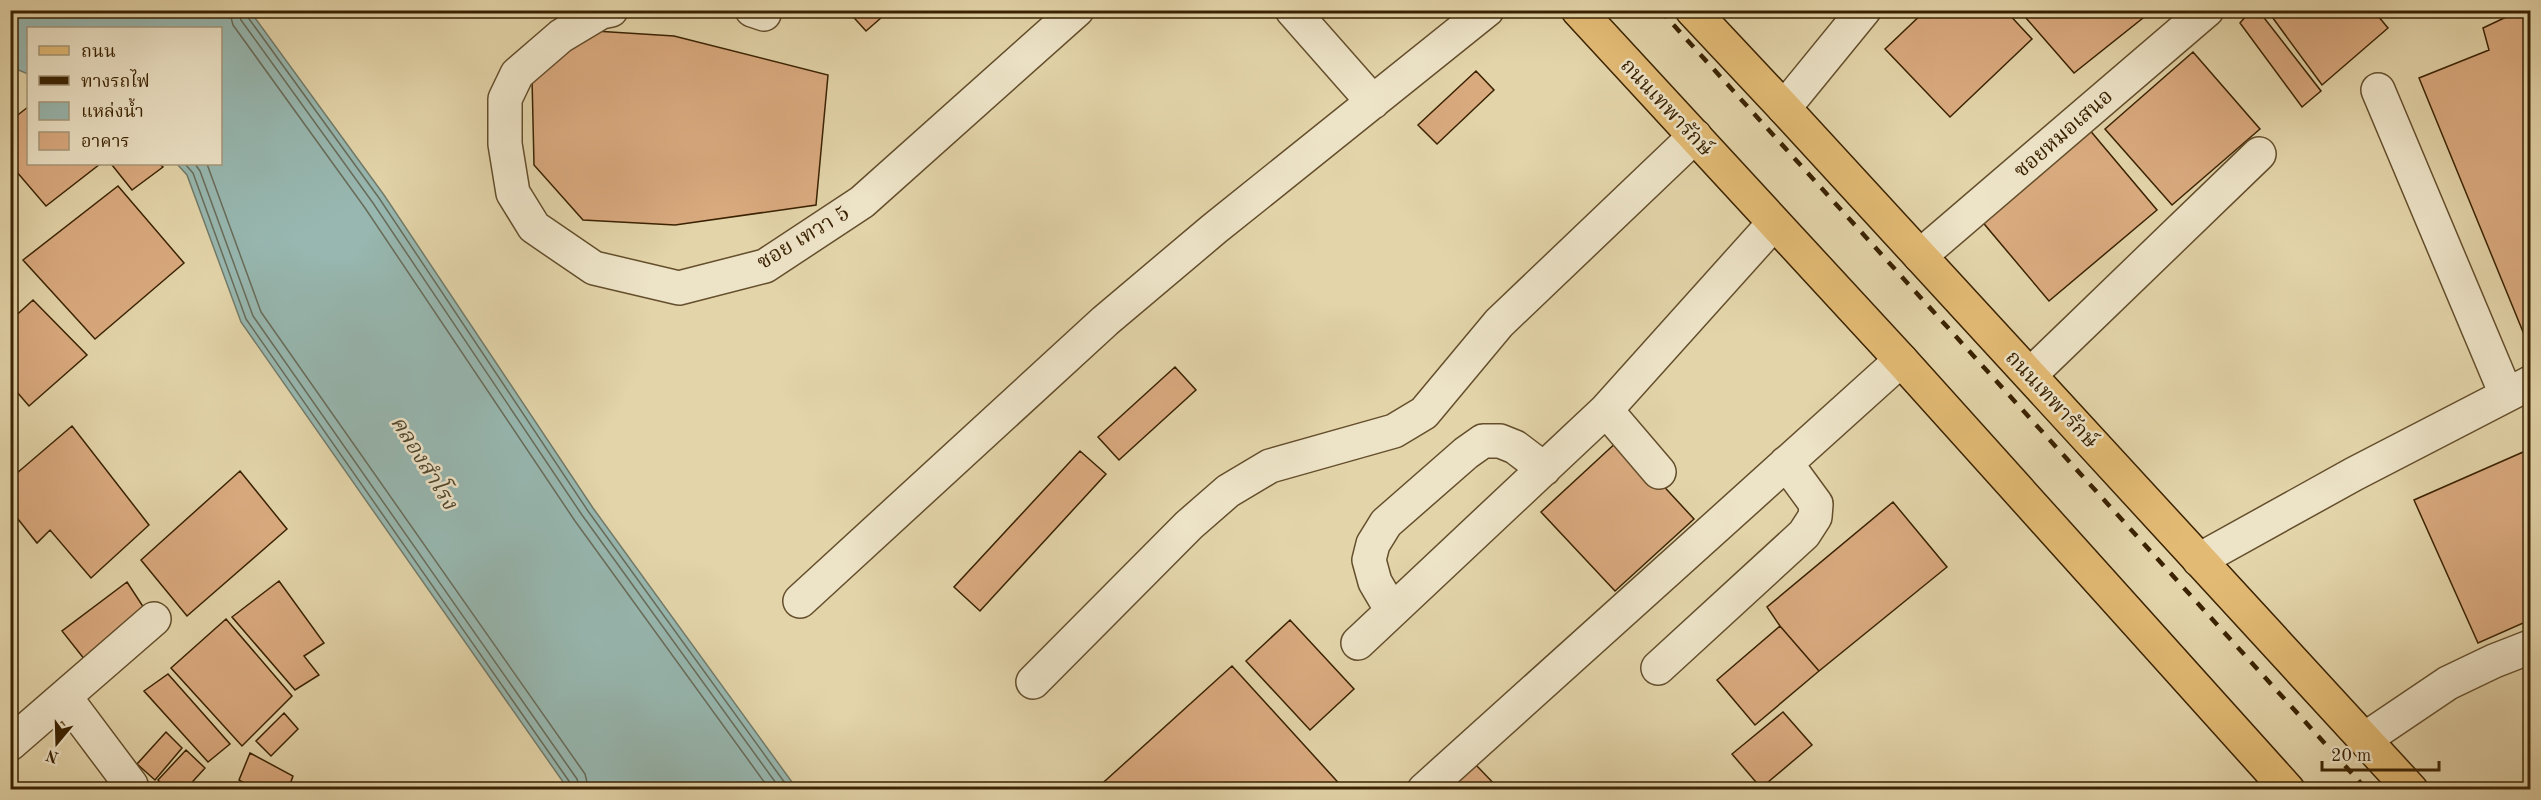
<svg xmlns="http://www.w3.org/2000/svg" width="2541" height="800" viewBox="0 0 2541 800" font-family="'Old Standard TT','Noto Serif Thai',serif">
  <rect width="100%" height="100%" fill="#e3d4a9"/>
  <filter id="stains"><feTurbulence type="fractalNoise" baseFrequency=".00333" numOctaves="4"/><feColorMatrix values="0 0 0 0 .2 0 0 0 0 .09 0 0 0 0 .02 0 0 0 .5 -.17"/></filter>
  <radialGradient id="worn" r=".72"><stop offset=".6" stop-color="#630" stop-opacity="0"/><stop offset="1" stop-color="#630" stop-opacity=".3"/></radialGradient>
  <!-- water -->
  <path fill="#97b7b0" stroke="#727b6a" stroke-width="1.5" d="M 10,11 L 250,11 L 384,195 L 593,508 L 797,789 L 568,789 L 241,322 L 187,175 L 177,164 L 220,164 L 220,28 L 28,28 L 28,74 L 11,67 Z"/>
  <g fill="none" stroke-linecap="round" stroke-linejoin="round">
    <!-- shore -->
    <path stroke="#686c59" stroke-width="1.5" d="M 229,10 L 233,25 L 365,208 L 575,521 L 770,790
      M 238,10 L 241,20 L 373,203 L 582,515 L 781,790
      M 246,10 L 247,16 L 379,198 L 588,511 L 790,790
      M 185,164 L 193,173 L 246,319 L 571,784 L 573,790
      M 195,164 L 200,171 L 253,316 L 577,779 L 580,790
      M 207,164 L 261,312 L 585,774 L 589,790"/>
  </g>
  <!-- building -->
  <path fill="#daaa7f" stroke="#3a2202" stroke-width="1.5" d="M 847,10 L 890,10 L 866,31 Z
    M 1926,10 L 2005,10 L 2032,39 L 1950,117 L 1885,49 Z
    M 2019,10 L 2153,10 L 2074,73 Z
    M 2251,10 L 2258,10 L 2321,91 L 2302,107 L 2240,23 Z
    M 2267,10 L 2373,10 L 2388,28 L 2322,85 Z
    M 2521,10 L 2530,10 L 2530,343 L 2528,344 L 2419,78 L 2489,50 L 2483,28 Z
    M 595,31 L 674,36 L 828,75 L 816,205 L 675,225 L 583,220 L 534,165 L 532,78 Z
    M 2193,52 L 2260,129 L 2172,205 L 2105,129 Z
    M 1476,71 L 1494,90 L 1437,144 L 1418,125 Z
    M 28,107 L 28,164 L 100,164 L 46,206 L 10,164 L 10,121 Z
    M 2088,128 L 2157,210 L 2049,301 L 1980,219 Z
    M 114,164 L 160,164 L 163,167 L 132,190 L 112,165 Z
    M 118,186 L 184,263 L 95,339 L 23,260 Z
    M 33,300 L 87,355 L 29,406 L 10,384 L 10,321 Z
    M 1175,367 L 1196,390 L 1119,460 L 1098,437 Z
    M 72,426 L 149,525 L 91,578 L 50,530 L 37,543 L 10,509 L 10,479 Z
    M 1620,439 L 1694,519 L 1615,591 L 1541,512 Z
    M 2530,449 L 2530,620 L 2478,643 L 2414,500 Z
    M 1080,451 L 1106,474 L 980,611 L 954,587 Z
    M 240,471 L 287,529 L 187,616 L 141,560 Z
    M 1893,502 L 1947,567 L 1819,671 L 1780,626 L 1767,607 Z
    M 279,581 L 324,643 L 304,656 L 319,675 L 295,690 L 232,617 Z
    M 127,582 L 146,611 L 85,660 L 62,631 Z
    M 226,619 L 292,696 L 242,746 L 171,668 Z
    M 1290,620 L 1354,689 L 1310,730 L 1246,661 Z
    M 1780,626 L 1819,671 L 1755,725 L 1717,680 Z
    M 1232,666 L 1345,790 L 1095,790 Z
    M 168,674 L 230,744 L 208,762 L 144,691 Z
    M 1783,712 L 1812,745 L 1761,788 L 1732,754 Z
    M 284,713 L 298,729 L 271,756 L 256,741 Z
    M 166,732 L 182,748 L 155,780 L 137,764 Z
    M 186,750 L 205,768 L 185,790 L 166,790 L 158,780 Z
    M 250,753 L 293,776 L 288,790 L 256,790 L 239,780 Z
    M 1476,765 L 1500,790 L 1449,790 Z"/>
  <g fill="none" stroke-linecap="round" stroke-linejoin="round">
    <!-- minor casing -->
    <g stroke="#644e2c" stroke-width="36">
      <path id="minor" d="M 611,10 L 601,12 L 561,36 L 517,74 L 505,99 L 505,144 L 513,193 L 534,227 L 594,268 L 679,288 L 765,266 L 862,202 L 1077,10
        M 752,10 L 764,14
        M 1292,10 L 1373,102
        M 2378,90 L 2506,394
        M 1784,108 L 1864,10
        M 1920,256 L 2207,10
        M 2030,375 L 2259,154
        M 1606,410 L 1659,472
        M 2199,560 L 2354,474 L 2530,383
        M 800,601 L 1105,321 L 1214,229 L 1487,10
        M 1392,611 L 1375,582 L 1369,560 L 1373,544 L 1386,523 L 1466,453 L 1483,441 L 1500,441 L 1515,447 L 1544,469
        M 1358,643 L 1606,410 L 1774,223
        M 1658,668 L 1804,534 L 1815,517 L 1816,504 L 1786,463
        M 1033,682 L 1189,525 L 1228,491 L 1270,466 L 1394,431 L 1424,413 L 1499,323 L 1695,136
        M 65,697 L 131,785
        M 2365,739 L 2448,683 L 2494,661 L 2530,647
        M 10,744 L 154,619
        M 1424,790 L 1901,360"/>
    </g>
    <!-- major casing -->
    <g stroke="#3a2202" stroke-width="36">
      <path id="major" d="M 1578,10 L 1901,360 L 2288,790
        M 1692,10 L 1784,108 L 2411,790"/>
    </g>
    <!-- minor -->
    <use href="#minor" stroke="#ede3c7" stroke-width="33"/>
    <!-- major -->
    <use href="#major" stroke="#e2ba74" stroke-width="33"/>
    <!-- rail -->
    <path stroke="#3a2202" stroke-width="4.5" stroke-dasharray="10 10" stroke-linecap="butt" d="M 1660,10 L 2367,790"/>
  </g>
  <g text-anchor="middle" stroke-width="5" stroke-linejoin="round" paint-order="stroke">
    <!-- street labels -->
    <g font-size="21" fill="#3a2202" stroke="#ede3c7">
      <text transform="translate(1667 107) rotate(47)" y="7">ถนนเทพารักษ์</text>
      <text transform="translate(2063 133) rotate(-41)" y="7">ซอยหมอเสนอ</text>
      <text transform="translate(803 237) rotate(-31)" y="7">ซอย เทวา 5</text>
      <text transform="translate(2052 399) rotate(47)" y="7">ถนนเทพารักษ์</text>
    </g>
    <!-- water labels -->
    <g font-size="22" font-style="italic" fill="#51472e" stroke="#ede3c7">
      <text transform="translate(425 462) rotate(58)" y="8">คลองสำโรง</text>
    </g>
  </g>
  <!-- margin -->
  <rect width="2541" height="800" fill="none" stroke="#e3d4a9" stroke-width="36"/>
  <rect x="12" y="12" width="2517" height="776" fill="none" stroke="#3a2202" stroke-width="3"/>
  <rect x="18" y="18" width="2505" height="764" fill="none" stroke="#3a2202" stroke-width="1.5"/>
  <!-- legend -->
  <rect x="27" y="27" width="195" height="138" fill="#ede3c7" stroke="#a59678" stroke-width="1.5"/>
  <rect x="39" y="46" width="30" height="9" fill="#e2ba74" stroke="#a59678" stroke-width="1.5"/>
  <text x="81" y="57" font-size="18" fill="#3a2202">ถนน</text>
  <rect x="39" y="76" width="30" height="9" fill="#3a2202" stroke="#a59678" stroke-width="1.5"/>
  <text x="81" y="87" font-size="18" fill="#3a2202">ทางรถไฟ</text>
  <rect x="39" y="102" width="30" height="18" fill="#97b7b0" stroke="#a59678" stroke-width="1.5"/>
  <text x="81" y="117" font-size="18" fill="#3a2202">แหล่งน้ำ</text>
  <rect x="39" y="132" width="30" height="18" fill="#daaa7f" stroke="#a59678" stroke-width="1.5"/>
  <text x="81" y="147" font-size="18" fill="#3a2202">อาคาร</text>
  <!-- north arrow -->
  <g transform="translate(57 743) rotate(199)" stroke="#ede3c7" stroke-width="4.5" paint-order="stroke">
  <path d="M0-4.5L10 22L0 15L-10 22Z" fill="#3a2202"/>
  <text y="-9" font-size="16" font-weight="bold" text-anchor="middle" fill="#3a2202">N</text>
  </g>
  <!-- scale -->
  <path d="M2322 761v9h117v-9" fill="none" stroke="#3a2202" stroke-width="3"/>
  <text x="2331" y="761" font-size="18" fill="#3a2202" stroke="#ede3c7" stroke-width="4.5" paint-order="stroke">20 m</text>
  <rect width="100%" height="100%" filter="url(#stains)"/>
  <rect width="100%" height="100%" fill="url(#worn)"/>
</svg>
